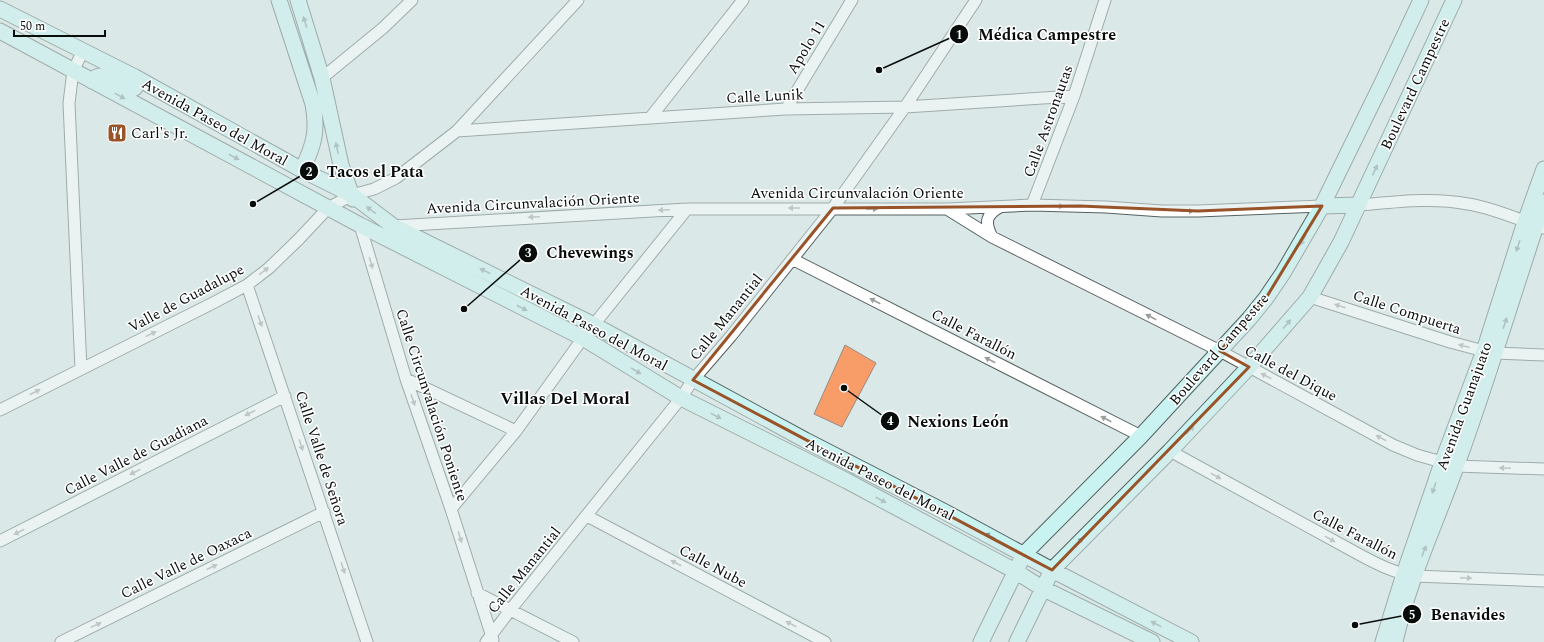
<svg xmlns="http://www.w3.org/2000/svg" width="1544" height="642" viewBox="0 0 1544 642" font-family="Spectral,serif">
  <rect width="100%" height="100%" fill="#dae9e8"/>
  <!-- building -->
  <path fill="#f89c68" stroke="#978c86" d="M 845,345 L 876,363 L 842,427 L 814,414 Z"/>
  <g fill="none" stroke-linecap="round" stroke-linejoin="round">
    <!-- street casing -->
    <g stroke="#546160" stroke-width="13">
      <path id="street" d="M 322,78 L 383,28 L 412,0
        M 786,109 L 852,0
        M 650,118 L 743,0
        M 457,131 L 786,109 L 905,107 L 1074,96
        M 1032,205 L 1074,96 L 1105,0
        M 1359,205 C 1395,202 1432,197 1468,204 C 1494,208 1519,220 1544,228
        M 1000,207 C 985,215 985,223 992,237 L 1220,351 L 1393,445 L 1417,455 L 1456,466 L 1544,469
        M 947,209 L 992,237
        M 360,225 L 406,379 L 451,509 L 493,640
        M 394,226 L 687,209 L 947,209 L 1032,205 L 1106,207 L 1162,211 L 1198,211 L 1322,206
        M 792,259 L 1141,436
        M 247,285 L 367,642
        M 1310,297 L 1450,342 L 1484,351 L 1495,353 L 1544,355
        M 81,369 L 69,103 L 73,71 L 83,51
        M 406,379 L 516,431
        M 0,410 L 213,303 L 247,285 L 269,268 L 299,239 L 328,208 L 352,195 L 374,189 L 396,178 L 457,131 L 578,0
        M 1170,451 L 1362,556 C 1379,565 1395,573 1414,576 L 1544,581
        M 451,509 L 516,431 L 583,338 L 687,209
        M 587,516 L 825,642
        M 0,541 L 285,396
        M 477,593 L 573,642
        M 61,642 L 324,512
        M 486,642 L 511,609 L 681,398 L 693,380 L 731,336 L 833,208 L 905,107 L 976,0"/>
    </g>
    <!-- secondary casing -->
    <g stroke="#546160" stroke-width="17">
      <path id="secondary" d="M 279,0 L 313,104 C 318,131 314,145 302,170
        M 298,0 L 322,78 L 341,165 L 353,199
        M 0,9 L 135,77 L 302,170 L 352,195 L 393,226 L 594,325 L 805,440 L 945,512 L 1052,570 L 1191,642
        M 0,31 L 360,225 L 583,338 L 681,398 L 847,481 L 1015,571 L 1042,588 L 1152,642
        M 92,81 C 101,68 124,83 135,88
        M 1322,206 L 1359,205
        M 981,642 L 1024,554 L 1141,436 L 1249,319 L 1266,298 L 1283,273 L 1322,206 L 1384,79 L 1421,0
        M 1017,642 L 1052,570 L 1170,451 L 1249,367 L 1310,297 L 1341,242 L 1454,0
        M 1383,642 L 1404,574 L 1442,463 L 1484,351 L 1525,222 L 1544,169
        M 1395,642 C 1408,582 1435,525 1456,467 C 1488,380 1514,290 1544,202"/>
    </g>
    <!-- street -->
    <use href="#street" stroke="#fff" stroke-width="11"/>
    <!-- secondary -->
    <use href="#secondary" stroke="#c8f3f1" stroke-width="15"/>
  </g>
  <!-- one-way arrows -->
  <defs><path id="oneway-solid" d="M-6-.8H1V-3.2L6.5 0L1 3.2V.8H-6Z"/></defs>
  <g fill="#7b9795">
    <use href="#oneway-solid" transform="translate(305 22) rotate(-107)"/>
    <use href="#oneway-solid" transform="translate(120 96) rotate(29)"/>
    <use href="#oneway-solid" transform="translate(337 148) rotate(-102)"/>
    <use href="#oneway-solid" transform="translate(234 157) rotate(28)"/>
    <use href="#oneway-solid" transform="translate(1375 170) rotate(-65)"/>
    <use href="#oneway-solid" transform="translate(371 210) rotate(-144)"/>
    <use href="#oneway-solid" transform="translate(1303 240) rotate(120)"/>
    <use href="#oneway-solid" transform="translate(1518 246) rotate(108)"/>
    <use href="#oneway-solid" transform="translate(485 271) rotate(-154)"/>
    <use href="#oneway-solid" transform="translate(522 308) rotate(27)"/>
    <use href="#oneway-solid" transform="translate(1505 323) rotate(-72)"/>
    <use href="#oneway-solid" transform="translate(1287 324) rotate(-50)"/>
    <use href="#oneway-solid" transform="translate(636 371) rotate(31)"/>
    <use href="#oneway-solid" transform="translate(716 416) rotate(27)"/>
    <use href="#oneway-solid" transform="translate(1190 430) rotate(-46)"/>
    <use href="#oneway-solid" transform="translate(1434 488) rotate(109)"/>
    <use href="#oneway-solid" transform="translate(881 500) rotate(28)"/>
    <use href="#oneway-solid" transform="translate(990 536) rotate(-152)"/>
    <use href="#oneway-solid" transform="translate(1079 542) rotate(-45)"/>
    <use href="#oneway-solid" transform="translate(1424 551) rotate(-69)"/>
    <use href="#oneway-solid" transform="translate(1156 624) rotate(-153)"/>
  </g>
  <g fill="#9c9e9e">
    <use href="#oneway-solid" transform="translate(1058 206)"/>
    <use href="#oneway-solid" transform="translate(794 208) rotate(180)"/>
    <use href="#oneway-solid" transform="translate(872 209) rotate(1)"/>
    <use href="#oneway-solid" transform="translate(664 210) rotate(177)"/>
    <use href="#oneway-solid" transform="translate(1188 211)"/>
    <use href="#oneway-solid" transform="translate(534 217) rotate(177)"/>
    <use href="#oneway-solid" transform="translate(371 263) rotate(73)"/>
    <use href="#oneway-solid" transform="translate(264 271) rotate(-38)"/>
    <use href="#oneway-solid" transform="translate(875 301) rotate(-153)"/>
    <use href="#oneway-solid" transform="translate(1340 306) rotate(-162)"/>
    <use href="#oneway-solid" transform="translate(1151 317) rotate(-153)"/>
    <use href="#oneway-solid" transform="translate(260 321) rotate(71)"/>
    <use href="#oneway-solid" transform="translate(151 334) rotate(-26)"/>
    <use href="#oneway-solid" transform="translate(1464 346) rotate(-165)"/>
    <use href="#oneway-solid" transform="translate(990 360) rotate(-153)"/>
    <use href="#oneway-solid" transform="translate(1266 376) rotate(-152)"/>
    <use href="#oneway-solid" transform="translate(35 392) rotate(-27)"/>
    <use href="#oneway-solid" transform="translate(413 400) rotate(71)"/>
    <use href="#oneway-solid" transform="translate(250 413) rotate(153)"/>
    <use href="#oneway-solid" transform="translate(1106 419) rotate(-153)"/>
    <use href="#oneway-solid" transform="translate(1381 438) rotate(-152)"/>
    <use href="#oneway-solid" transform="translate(301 445) rotate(72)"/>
    <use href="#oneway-solid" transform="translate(1505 468) rotate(-178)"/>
    <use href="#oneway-solid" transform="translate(135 472) rotate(153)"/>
    <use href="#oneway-solid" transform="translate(1216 476) rotate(29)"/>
    <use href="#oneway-solid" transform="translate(19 532) rotate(153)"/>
    <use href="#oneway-solid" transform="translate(460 537) rotate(73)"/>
    <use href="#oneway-solid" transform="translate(1330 539) rotate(29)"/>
    <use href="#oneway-solid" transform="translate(676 563) rotate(-152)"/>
    <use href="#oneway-solid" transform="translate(212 567) rotate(-26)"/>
    <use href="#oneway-solid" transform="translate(343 568) rotate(72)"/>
    <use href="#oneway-solid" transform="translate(1466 578) rotate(2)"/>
    <use href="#oneway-solid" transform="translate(791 624) rotate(-152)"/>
    <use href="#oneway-solid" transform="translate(96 625) rotate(-26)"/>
  </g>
  <!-- marked area -->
  <path d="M0 0H1544V642H0ZM 1080,206 L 1198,211 L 1322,206 L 1266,298 L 1220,351 L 1249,367 L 1052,570 L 693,380 L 833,208 Z" fill="#dae9e8" fill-opacity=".55" fill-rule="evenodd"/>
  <path fill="none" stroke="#995329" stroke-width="3" stroke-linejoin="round" d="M 1080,206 L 1198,211 L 1322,206 L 1266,298 L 1220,351 L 1249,367 L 1052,570 L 693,380 L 833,208 Z"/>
  <!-- icons -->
  <defs>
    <g id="restaurant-square" transform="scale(1)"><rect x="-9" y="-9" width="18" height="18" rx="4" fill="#995329" stroke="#fff"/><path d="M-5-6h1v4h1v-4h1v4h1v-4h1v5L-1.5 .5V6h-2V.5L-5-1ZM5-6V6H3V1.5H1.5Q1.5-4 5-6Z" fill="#fff"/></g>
  </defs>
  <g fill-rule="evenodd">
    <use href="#restaurant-square" x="117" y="133"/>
  </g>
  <g text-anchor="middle" stroke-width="3" stroke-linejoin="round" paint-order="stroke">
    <!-- street labels -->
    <g font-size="15" fill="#080d0c" stroke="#fff">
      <text transform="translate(806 47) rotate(-59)" y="5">Apolo 11</text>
      <text transform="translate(1415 84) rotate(-65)" y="5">Boulevard Campestre</text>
      <text transform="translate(765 96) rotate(-3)" y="5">Calle Lunik</text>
      <text transform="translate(1048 121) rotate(-70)" y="5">Calle Astronautas</text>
      <text transform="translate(215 122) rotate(29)" y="5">Avenida Paseo del Moral</text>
      <text x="857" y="198">Avenida Circunvalación Oriente</text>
      <text transform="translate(533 203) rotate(-3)" y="5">Avenida Circunvalación Oriente</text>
      <text transform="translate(186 298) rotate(-28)" y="5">Valle de Guadalupe</text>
      <text transform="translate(1407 312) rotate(18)" y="5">Calle Compuerta</text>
      <text transform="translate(726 317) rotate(-51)" y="5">Calle Manantial</text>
      <text transform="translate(594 328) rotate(28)" y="5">Avenida Paseo del Moral</text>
      <text transform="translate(974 334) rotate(27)" y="5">Calle Farallón</text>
      <text transform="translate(1219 349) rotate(-49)" y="5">Boulevard Campestre</text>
      <text transform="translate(1291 373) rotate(28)" y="5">Calle del Dique</text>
      <text transform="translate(432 405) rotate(72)" y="5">Calle Circunvalación Poniente</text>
      <text transform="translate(1464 406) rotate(-70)" y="5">Avenida Guanajuato</text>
      <text transform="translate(136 455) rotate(-27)" y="5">Calle Valle de Guadiana</text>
      <text transform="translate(322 458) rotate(72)" y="5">Calle Valle de Señora</text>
      <text transform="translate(880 479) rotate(27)" y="5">Avenida Paseo del Moral</text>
      <text transform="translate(1355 534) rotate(27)" y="5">Calle Farallón</text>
      <text transform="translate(186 563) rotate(-26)" y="5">Calle Valle de Oaxaca</text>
      <text transform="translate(713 566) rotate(28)" y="5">Calle Nube</text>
      <text transform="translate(524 570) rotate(-51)" y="5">Calle Manantial</text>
    </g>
    <!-- poi labels -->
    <g font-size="15" fill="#080d0c" stroke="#fff" text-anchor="start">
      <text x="131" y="138">Carl's Jr.</text>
    </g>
    <!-- quarter labels -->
    <g font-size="17" font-weight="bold" fill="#080d0c" stroke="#fff">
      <text x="565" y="404">Villas Del Moral</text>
    </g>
  </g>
  <!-- callouts -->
  <path fill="none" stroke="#080d0c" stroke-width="1.5" d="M879 70L959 34M253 204L309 171M464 309L528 253M844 388L890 421M1355 625L1412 614"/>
  <g fill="#080d0c" stroke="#fff" stroke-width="1.5">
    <circle cx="879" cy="70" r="4"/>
    <circle cx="253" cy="204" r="4"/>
    <circle cx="464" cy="309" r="4"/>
    <circle cx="844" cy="388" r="4"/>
    <circle cx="1355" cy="625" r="4"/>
    <circle cx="959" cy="34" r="10"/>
    <circle cx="309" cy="171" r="10"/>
    <circle cx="528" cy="253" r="10"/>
    <circle cx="890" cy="421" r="10"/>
    <circle cx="1412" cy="614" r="10"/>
  </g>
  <g font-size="12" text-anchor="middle" font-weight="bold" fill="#fff">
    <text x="959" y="39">1</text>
    <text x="309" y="176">2</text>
    <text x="528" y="257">3</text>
    <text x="890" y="425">4</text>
    <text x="1412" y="619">5</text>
  </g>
  <g font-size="16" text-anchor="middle" font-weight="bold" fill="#080d0c" stroke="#fff" stroke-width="3" stroke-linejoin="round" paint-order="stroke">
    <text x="1047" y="40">Médica Campestre</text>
    <text x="375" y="177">Tacos el Pata</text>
    <text x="590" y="258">Chevewings</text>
    <text x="958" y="427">Nexions León</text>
    <text x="1468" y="620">Benavides</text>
  </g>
  <!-- scale -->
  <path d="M14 30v6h91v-6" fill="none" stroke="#080d0c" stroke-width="2"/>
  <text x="20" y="30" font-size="12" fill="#080d0c" stroke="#ffffff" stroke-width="3" paint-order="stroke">50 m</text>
</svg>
